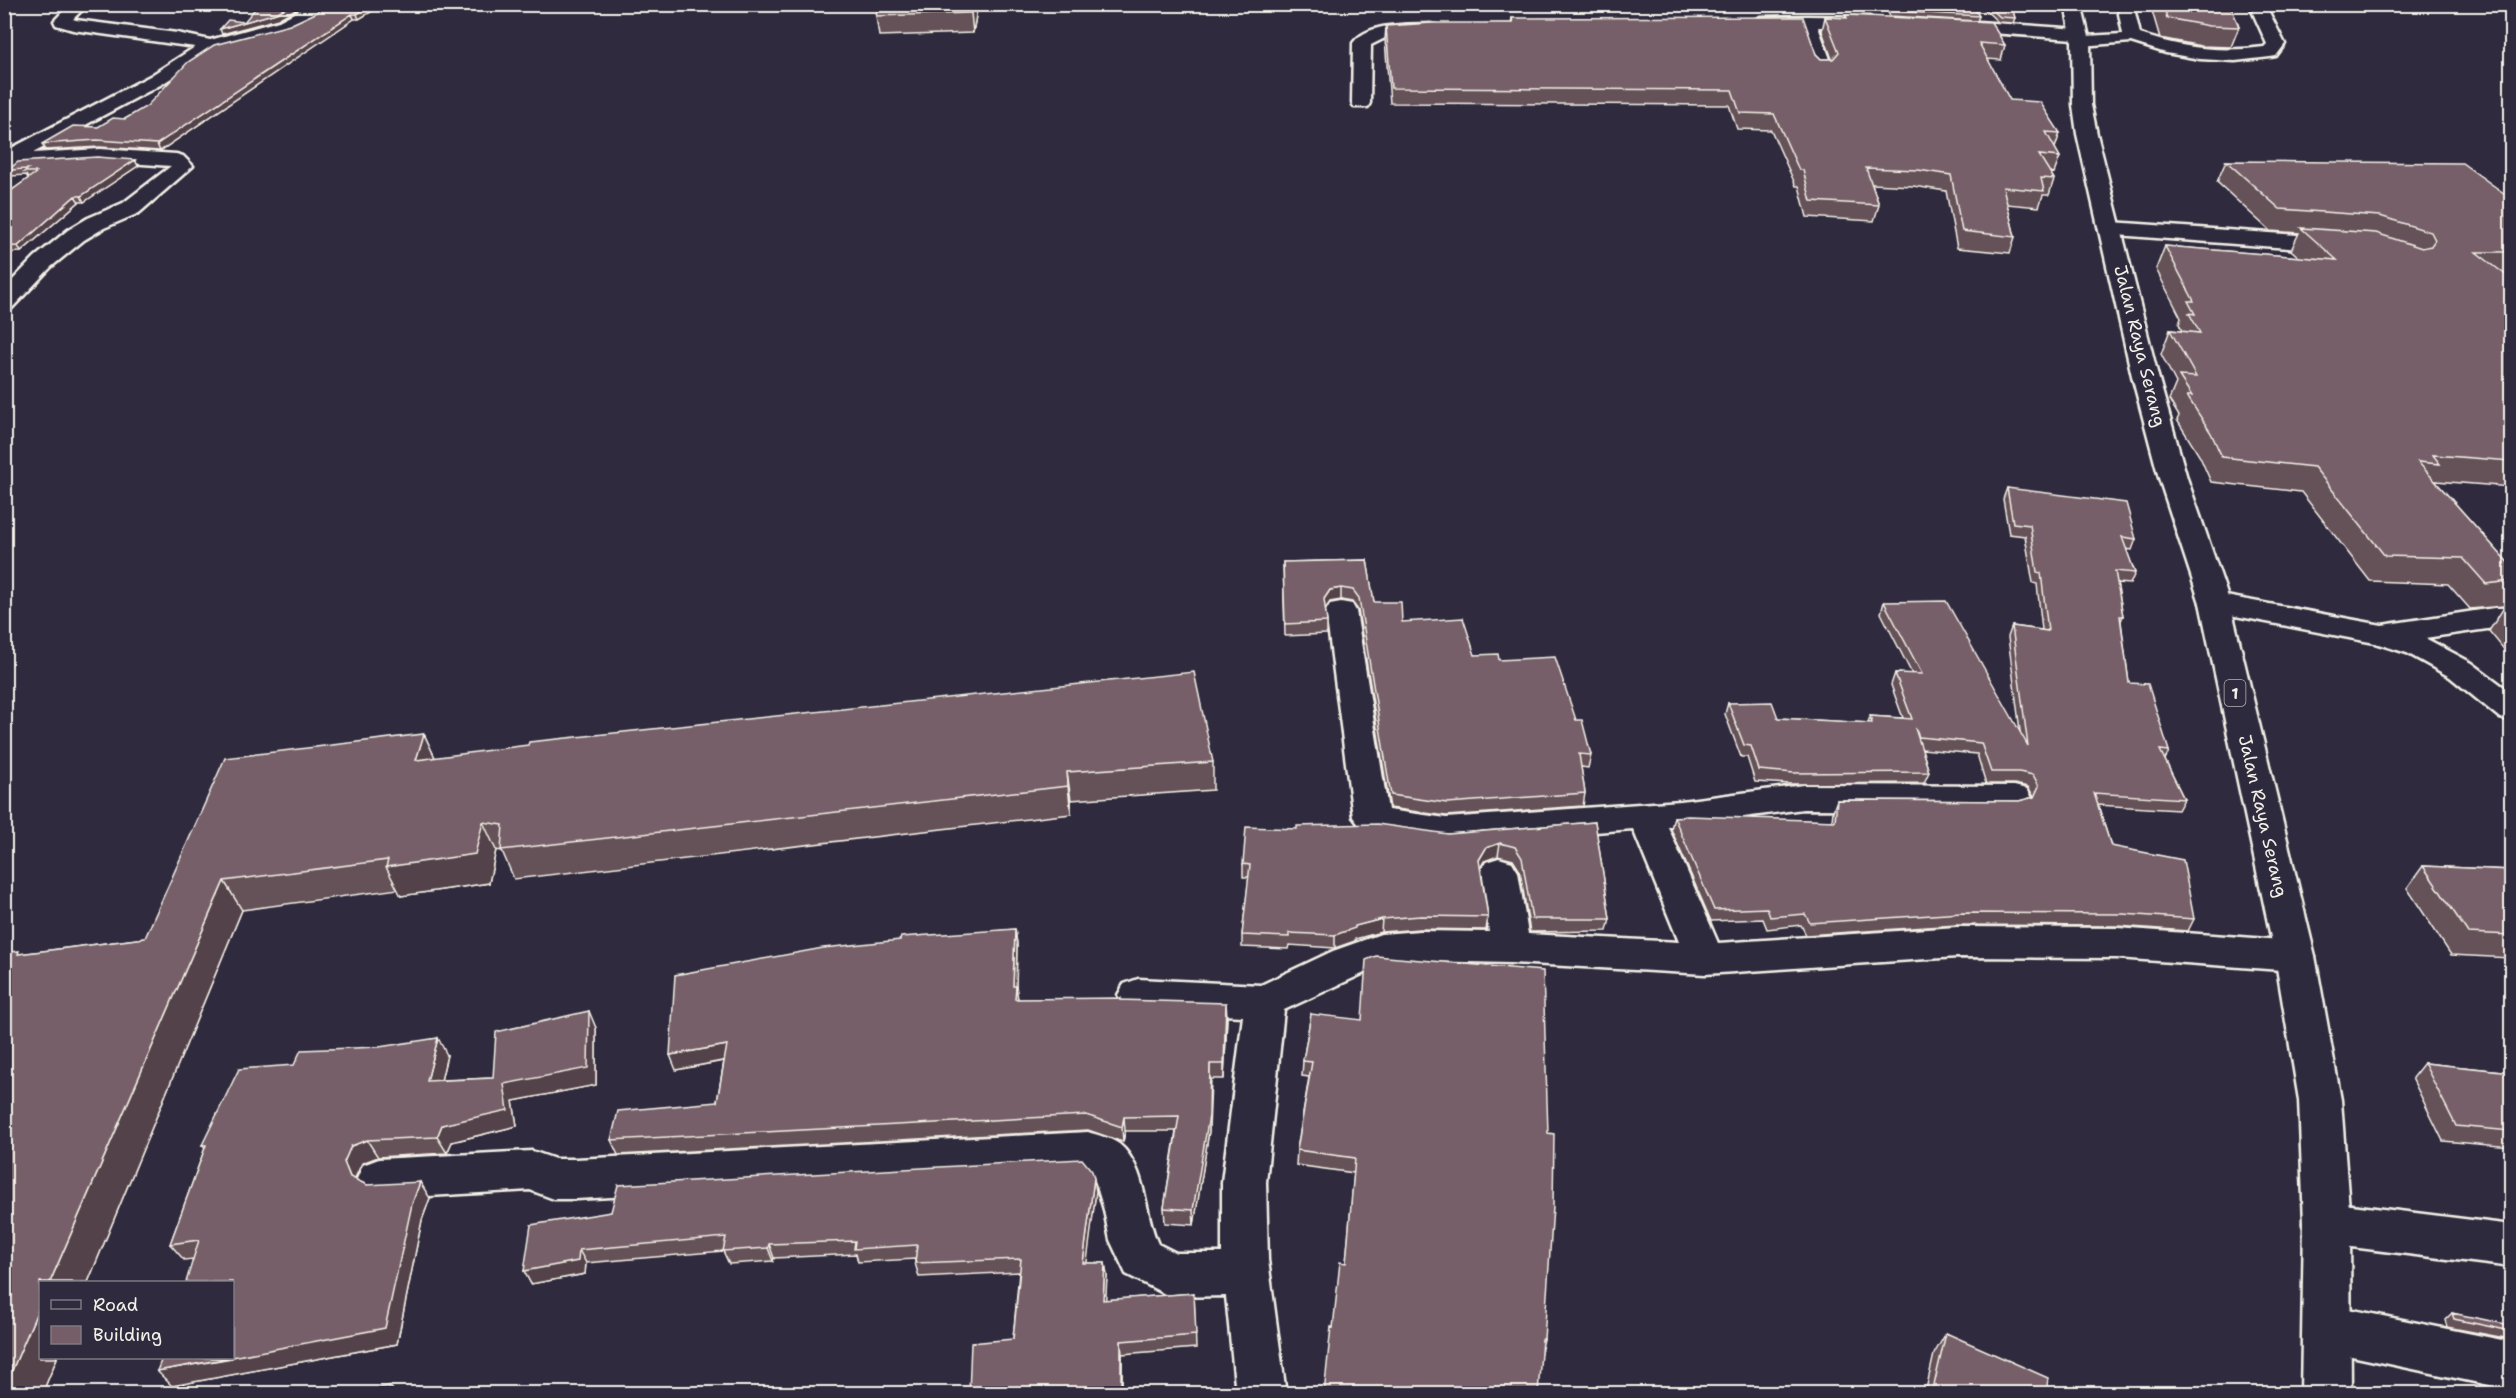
<svg xmlns="http://www.w3.org/2000/svg" width="2516" height="1398" viewBox="0 0 2516 1398" font-family="'Shantell Sans',sans-serif">
  <rect width="100%" height="100%" fill="#2f2a3d"/>
  <filter id="ink" filterUnits="userSpaceOnUse"><feTurbulence type="fractalNoise" baseFrequency=".0167" numOctaves="2"/><feDisplacementMap in="SourceGraphic" scale="12" xChannelSelector="R" yChannelSelector="G"/><feConvolveMatrix kernelMatrix="1 2 1 2 8 2 1 2 1" color-interpolation-filters="sRGB"/></filter>
  <g filter="url(#ink)">
    <g fill="none" stroke-linecap="round" stroke-linejoin="round">
      <!-- minor casing -->
      <g stroke="#f4f1e8" stroke-width="5">
        <path id="minor" d="M 70,4 L 88,4 L 73,19 L 76,20 L 177,33 L 210,40 L 279,21 L 311,4 L 329,4 L 317,17 L 291,29 L 216,49 L 162,84 L 33,153 L 100,149 L 176,154 L 183,156 L 193,166 L 139,213 L 104,228 L 84,240 L 51,267 L 12,308 L 4,310 L 4,289 L 35,257 L 68,230 L 88,218 L 123,203 L 171,166 L 100,161 L 4,167 L 4,152 L 150,76 L 195,47 L 73,30 L 56,25 L 54,21 Z
          M 2117,4 L 2133,4 L 2140,34 C 2181,48 2221,53 2264,47 L 2267,44 L 2249,4 L 2265,4 L 2285,44 L 2276,56 L 2270,57 L 2235,61 L 2200,59 L 2166,53 L 2131,42 L 2081,46 L 2075,45 L 2072,41 L 2074,39 L 1949,30 L 1941,25 L 1949,20 L 2079,29 L 2085,30 L 2086,36 L 2123,34 Z
          M 1807,16 L 1870,17 L 1878,22 L 1870,27 L 1818,27 L 1833,67 L 1830,71 L 1818,71 L 1815,67 L 1801,27 L 1760,27 L 1752,22 L 1760,17 Z
          M 1430,24 L 1436,25 L 1438,29 L 1436,33 L 1387,37 L 1371,45 L 1370,103 L 1368,107 L 1354,107 L 1352,103 L 1353,43 C 1369,22 1407,25 1430,24 Z
          M 2111,222 L 2340,238 L 2348,240 L 2351,245 L 2348,250 L 2340,252 L 2103,234 L 2100,229 L 2103,224 Z
          M 2215,594 L 2382,625 L 2494,608 L 2512,608 L 2512,628 L 2494,628 L 2425,638 L 2472,663 L 2512,693 L 2512,721 L 2500,718 L 2450,677 L 2407,653 L 2375,643 L 2204,610 L 2200,603 L 2204,596 Z
          M 1341,602 L 1352,604 L 1356,611 L 1388,810 L 1446,818 L 1681,801 L 1803,785 L 2014,786 L 2027,789 L 2032,798 L 2027,807 L 2014,810 L 1803,809 L 1668,827 L 1718,943 L 1957,927 L 2117,928 L 2295,941 L 2309,945 L 2315,956 L 2309,967 L 2295,971 L 2117,958 L 1957,957 L 1705,974 L 1511,963 L 1420,961 L 1384,964 L 1284,1010 L 1266,1182 L 1268,1260 L 1286,1394 L 1236,1394 L 1226,1296 L 1171,1297 L 1126,1274 L 1110,1240 L 1104,1210 L 1096,1183 L 1085,1170 L 576,1199 L 554,1199 L 530,1190 L 379,1199 L 363,1193 L 357,1179 L 363,1165 L 379,1159 L 532,1151 L 555,1159 L 576,1159 L 1088,1132 C 1097,1135 1111,1138 1119,1144 C 1147,1167 1144,1214 1158,1244 L 1176,1253 L 1222,1253 L 1222,1182 L 1243,1016 L 1138,1011 L 1124,1006 L 1118,995 L 1124,984 L 1138,979 L 1261,985 L 1333,951 L 1381,934 L 1420,931 L 1489,932 L 1480,872 L 1486,862 L 1499,858 L 1512,862 L 1518,872 L 1528,934 L 1679,942 L 1633,829 L 1446,844 L 1376,834 L 1363,830 L 1353,817 L 1326,611 L 1330,604 Z
          M 2327,1202 L 2512,1225 L 2512,1267 L 2327,1244 L 2311,1238 L 2304,1223 L 2311,1208 Z
          M 2328,1305 L 2512,1342 L 2512,1390 L 2328,1351 L 2311,1344 L 2304,1328 L 2311,1312 Z"/>
      </g>
      <!-- highway casing -->
      <g stroke="#f4f1e8" stroke-width="5">
        <path id="highway" d="M 2065,4 L 2081,4 L 2090,41 L 2091,105 L 2097,134 L 2158,376 L 2187,478 L 2230,603 L 2315,956 L 2341,1100 L 2350,1223 L 2351,1394 L 2301,1394 L 2304,1223 L 2299,1100 L 2275,956 L 2200,603 L 2159,478 L 2132,376 L 2077,134 L 2073,105 L 2072,41 Z"/>
      </g>
      <!-- minor -->
      <use href="#minor" fill="#2f2a3d" fill-rule="evenodd"/>
      <!-- highway -->
      <use href="#highway" fill="#2f2a3d" fill-rule="evenodd"/>
    </g>
    <!-- wall -->
    <path fill="#655159" stroke="#f4f1e8" stroke-width="1.5" d="M 324,4 L 384,4 L 359,19 L 354,19 L 160,151 L 100,147 L 46,150 L 42,144 L 125,119 L 290,25 L 316,13 Z
      M 879,4 L 978,4 L 973,33 L 879,36 L 876,16 Z
      M 1883,4 L 1972,4 L 1979,16 L 1977,21 L 1890,16 Z
      M 1979,4 L 2011,4 L 2015,18 L 2013,23 L 1998,22 Z
      M 2150,4 L 2230,4 L 2239,27 L 2231,47 L 2201,46 L 2160,38 Z
      M 1846,15 L 2005,45 L 2001,60 L 1987,59 L 2010,100 L 2060,133 L 2055,148 L 2060,157 L 2054,173 L 2050,172 L 2054,179 L 2049,195 L 2043,195 L 2039,207 L 2007,204 L 2015,237 L 2010,253 L 1957,248 L 1946,191 L 1913,186 L 1872,184 L 1879,205 L 1874,221 L 1807,217 L 1799,186 L 1796,186 L 1771,130 L 1737,129 L 1729,105 L 1390,103 L 1385,40 L 1386,26 L 1511,23 L 1512,18 L 1816,54 L 1821,59 L 1832,59 L 1822,31 L 1825,17 L 1845,18 Z
      M 135,160 L 138,166 L 84,202 L 79,202 L 21,252 L 4,253 L 4,196 L 29,178 L 28,178 L 26,175 L 11,176 L 8,170 Z
      M 2226,161 L 2511,196 L 2511,275 L 2505,275 L 2511,279 L 2511,487 L 2435,481 L 2511,566 L 2511,599 L 2507,605 L 2511,605 L 2511,658 L 2489,631 L 2505,606 L 2470,609 L 2448,584 L 2370,581 L 2301,492 L 2211,482 L 2200,457 L 2177,420 L 2179,416 L 2169,400 L 2176,383 L 2161,354 L 2170,330 L 2182,331 L 2179,324 L 2181,318 L 2156,269 L 2165,246 L 2299,257 L 2291,250 L 2299,233 L 2270,231 L 2217,182 Z
      M 2007,488 L 2136,539 L 2132,550 L 2126,549 L 2135,573 L 2130,584 L 2117,583 L 2123,616 L 2121,621 L 2129,683 L 2169,751 L 2165,760 L 2184,799 L 2178,810 L 2098,805 L 2111,846 L 2194,919 L 2188,931 L 2117,926 L 1957,925 L 1806,935 L 1801,925 L 1767,929 L 1763,919 L 1711,921 L 1671,829 L 1674,817 L 1832,821 L 1833,811 L 1837,800 L 2019,801 L 2034,797 L 2028,787 L 2014,784 L 1986,784 L 1977,754 L 1922,749 L 1929,772 L 1924,783 L 1790,784 L 1755,782 L 1747,757 L 1741,757 L 1725,714 L 1728,703 L 1778,718 L 1868,723 L 1870,716 L 1903,718 L 1891,685 L 1895,673 L 1912,674 L 1881,613 L 1884,602 L 2020,731 L 2008,637 L 2012,626 L 2042,630 L 2037,584 L 2033,583 L 2025,536 L 2009,534 L 2003,499 Z
      M 1367,560 L 1374,602 L 1402,622 L 1475,655 L 1499,660 L 1576,720 L 1591,755 L 1588,768 L 1581,767 L 1585,793 L 1583,806 L 1446,816 L 1390,808 L 1358,610 L 1352,602 L 1341,600 L 1330,602 L 1325,609 L 1327,622 L 1327,634 L 1285,636 L 1283,562 Z
      M 424,734 L 435,758 L 1213,762 L 1213,790 L 1071,800 L 1071,814 L 514,879 L 502,851 L 496,850 L 489,883 L 401,896 L 398,889 L 242,910 L 88,1282 L 40,1282 L 57,1358 L 42,1394 L 4,1394 L 21,954 L 145,938 Z
      M 1595,822 L 1610,919 L 1607,931 L 1530,932 L 1520,871 L 1513,860 L 1498,856 L 1484,861 L 1481,867 L 1488,917 L 1486,930 L 1420,929 L 1381,932 L 1355,939 L 1355,941 L 1335,948 L 1289,945 L 1288,949 L 1242,947 L 1242,935 L 1249,877 L 1243,877 L 1243,864 L 1448,834 Z
      M 2423,866 L 2511,870 L 2511,958 L 2451,955 L 2407,888 Z
      M 1015,929 L 1017,944 L 1016,986 L 1018,999 L 1121,1000 L 1227,1017 L 1224,1079 L 1211,1079 L 1209,1131 L 1194,1225 L 1165,1223 L 1164,1208 L 1176,1131 L 1125,1131 L 1123,1142 L 1088,1130 L 618,1155 L 611,1140 L 717,1102 L 724,1061 L 676,1070 L 900,940 Z
      M 1311,1014 L 1544,1339 L 1541,1353 L 1333,1328 L 1346,1263 L 1354,1173 L 1296,1165 L 1297,1150 L 1309,1077 L 1302,1076 L 1303,1061 Z
      M 596,1028 L 596,1085 L 513,1101 L 517,1126 L 452,1142 L 447,1153 L 378,1157 L 362,1163 L 355,1178 L 356,1180 L 367,1185 L 430,1198 L 422,1220 L 397,1344 L 172,1386 L 193,1259 L 184,1260 L 170,1244 L 205,1148 L 202,1145 L 447,1055 L 441,1080 L 493,1078 Z
      M 2424,1063 L 2511,1072 L 2511,1147 L 2443,1141 L 2412,1078 Z
      M 1096,1191 L 1086,1263 L 1105,1263 L 1107,1276 L 1105,1300 L 1194,1293 L 1196,1348 L 1122,1354 L 1122,1394 L 969,1394 L 1013,1339 L 1019,1272 L 919,1277 L 915,1263 L 915,1259 L 858,1262 L 856,1254 L 774,1258 L 773,1261 L 729,1264 L 723,1251 L 586,1263 L 585,1274 L 531,1284 L 524,1271 L 611,1212 Z
      M 2452,1313 L 2511,1328 L 2511,1332 L 2505,1338 L 2447,1327 L 2445,1320 Z
      M 1946,1333 L 2046,1394 L 1925,1394 L 1934,1354 Z"/>
    <!-- shaded-wall -->
    <path fill="#534249" stroke="#f4f1e8" stroke-width="1.5" d="M 293,4 L 305,4 L 278,19 L 222,34 L 220,29 L 276,13 Z
      M 373,4 L 384,4 L 359,19 L 357,14 Z
      M 973,4 L 978,4 L 973,33 L 971,13 Z
      M 352,14 L 354,19 L 160,151 L 157,144 Z
      M 135,160 L 138,166 L 84,202 L 81,196 Z
      M 75,196 L 79,202 L 21,252 L 18,246 Z
      M 1341,588 L 1341,600 L 1330,602 L 1324,611 L 1324,599 L 1330,590 Z
      M 424,734 L 437,762 L 416,760 Z
      M 1067,772 L 1071,800 L 1071,814 L 1068,786 Z
      M 483,822 L 496,850 L 489,883 L 401,896 L 386,867 Z
      M 1500,843 L 1498,856 L 1484,861 L 1478,872 L 1479,860 L 1486,848 Z
      M 224,881 L 242,910 L 88,1282 L 50,1282 Z
      M 1382,919 L 1381,932 L 1355,939 L 1355,941 L 1335,948 L 1335,935 L 1355,926 Z
      M 1015,929 L 1017,944 L 1016,992 L 1016,986 L 1018,1001 L 1017,1014 L 1013,986 Z
      M 1226,1003 L 1227,1017 L 1224,1079 L 1224,1064 Z
      M 589,1011 L 596,1028 L 596,1085 L 513,1101 L 517,1126 L 452,1142 L 447,1153 L 437,1137 L 442,1125 L 504,1084 Z
      M 438,1038 L 447,1055 L 437,1098 L 427,1081 Z
      M 727,1045 L 732,1059 L 676,1070 L 670,1055 Z
      M 1210,1064 L 1209,1131 L 1194,1225 L 1193,1210 Z
      M 1124,1117 L 1125,1131 L 1123,1142 L 1122,1127 Z
      M 367,1140 L 378,1157 L 362,1163 L 355,1178 L 361,1194 L 350,1177 L 344,1162 L 351,1146 Z
      M 1094,1178 L 1096,1191 L 1085,1277 L 1083,1263 Z
      M 420,1182 L 430,1198 L 422,1220 L 397,1344 L 172,1386 L 157,1371 L 232,1358 L 412,1204 Z
      M 769,1244 L 774,1258 L 773,1261 L 768,1248 Z
      M 579,1250 L 586,1263 L 585,1274 L 531,1284 L 524,1271 Z
      M 1105,1263 L 1107,1276 L 1105,1313 L 1103,1300 Z
      M 40,1305 L 40,1358 L 57,1358 L 42,1394 L 4,1394 L 4,1389 Z
      M 1121,1341 L 1122,1354 L 1122,1394 L 1121,1394 Z
      M 390,1386 L 396,1394 L 388,1394 Z"/>
    <!-- building -->
    <path fill="#765e68" stroke="#f4f1e8" stroke-width="1.5" d="M 259,4 L 293,4 L 276,13 L 220,29 L 228,20 L 244,22 Z
      M 324,4 L 373,4 L 357,14 L 352,14 L 157,144 L 97,140 L 42,144 L 73,126 L 98,127 L 113,118 L 125,119 L 147,106 L 188,62 L 214,45 L 290,25 L 316,13 Z
      M 879,4 L 973,4 L 971,13 L 876,16 Z
      M 1888,4 L 1972,4 L 1979,16 L 1892,11 Z
      M 1986,4 L 2011,4 L 2015,18 L 2000,17 Z
      M 2163,4 L 2230,4 L 2239,27 L 2209,26 L 2167,18 Z
      M 1846,15 L 1991,22 L 2005,45 L 1979,43 L 2010,100 L 2040,102 L 2060,133 L 2046,132 L 2060,157 L 2039,155 L 2054,179 L 2041,178 L 2044,191 L 2003,187 L 2015,237 L 1962,231 L 1951,175 L 1918,170 L 1866,168 L 1879,205 L 1811,201 L 1803,170 L 1799,170 L 1774,114 L 1740,113 L 1732,90 L 1391,88 L 1386,26 L 1432,23 L 1513,23 L 1512,18 L 1803,17 L 1816,54 L 1821,59 L 1833,59 L 1839,52 L 1825,17 L 1847,18 Z
      M 97,157 L 135,160 L 81,196 L 75,196 L 18,246 L 4,247 L 4,196 L 37,172 L 24,172 L 28,169 L 8,170 L 18,162 Z
      M 2226,161 L 2462,163 L 2508,196 L 2511,196 L 2511,252 L 2476,252 L 2511,279 L 2511,461 L 2433,455 L 2440,464 L 2418,462 L 2511,566 L 2511,581 L 2486,584 L 2463,558 L 2385,556 L 2314,467 L 2222,457 L 2211,433 L 2187,396 L 2192,396 L 2179,376 L 2196,377 L 2170,330 L 2200,333 L 2189,313 L 2195,314 L 2188,301 L 2194,301 L 2165,246 L 2337,260 L 2301,228 L 2376,233 L 2422,248 L 2431,246 L 2435,240 L 2431,232 L 2380,216 L 2280,209 Z
      M 2007,488 L 2126,503 L 2136,539 L 2122,537 L 2135,573 L 2115,571 L 2123,616 L 2120,616 L 2129,683 L 2148,684 L 2169,751 L 2160,750 L 2184,799 L 2094,793 L 2111,846 L 2183,860 L 2194,919 L 2123,914 L 1962,913 L 1810,923 L 1805,914 L 1770,917 L 1767,908 L 1714,910 L 1674,817 L 1688,816 L 1835,821 L 1837,800 L 2019,801 L 2034,797 L 2039,786 L 2033,775 L 2019,772 L 1991,772 L 1981,743 L 1919,737 L 1915,728 L 1929,772 L 1794,773 L 1759,770 L 1751,746 L 1744,745 L 1728,703 L 1772,702 L 1778,718 L 1872,723 L 1870,716 L 1912,719 L 1895,673 L 1922,674 L 1884,602 L 1946,601 L 2028,746 L 2012,626 L 2048,631 L 2041,573 L 2037,572 L 2030,525 L 2013,523 Z
      M 1367,560 L 1374,602 L 1401,602 L 1402,622 L 1463,618 L 1475,655 L 1498,654 L 1499,660 L 1555,657 L 1576,720 L 1582,720 L 1591,755 L 1579,754 L 1585,793 L 1447,803 L 1391,795 L 1359,598 L 1353,590 L 1341,588 L 1330,590 L 1324,599 L 1327,622 L 1285,624 L 1283,562 Z
      M 2505,605 L 2511,605 L 2511,612 Z
      M 1194,672 L 1213,762 L 1067,772 L 1068,786 L 501,850 L 503,825 L 483,822 L 475,854 L 386,867 L 388,860 L 224,881 L 50,1282 L 40,1282 L 40,1305 L 4,1389 L 4,953 L 19,951 L 18,954 L 145,938 L 225,758 L 424,734 L 416,760 L 528,745 L 529,742 Z
      M 1595,822 L 1610,919 L 1532,919 L 1522,858 L 1515,847 L 1500,843 L 1486,848 L 1479,860 L 1488,917 L 1421,916 L 1382,919 L 1355,926 L 1355,928 L 1335,935 L 1289,933 L 1289,937 L 1242,935 L 1250,865 L 1243,864 L 1246,827 L 1297,829 L 1297,826 L 1377,824 L 1448,834 Z
      M 2423,866 L 2511,870 L 2511,935 L 2468,933 Z
      M 1015,929 L 1013,986 L 1016,986 L 1015,999 L 1121,998 L 1120,1000 L 1226,1003 L 1224,1064 L 1210,1064 L 1209,1116 L 1193,1210 L 1164,1208 L 1179,1116 L 1124,1117 L 1122,1127 L 1086,1115 L 611,1140 L 618,1111 L 717,1102 L 727,1045 L 670,1055 L 675,975 L 823,948 L 900,940 L 901,937 Z
      M 1376,956 L 1543,971 L 1548,1133 L 1554,1134 L 1553,1207 L 1544,1339 L 1542,1339 L 1538,1394 L 1324,1394 L 1331,1327 L 1333,1328 L 1340,1262 L 1346,1263 L 1355,1158 L 1297,1150 L 1312,1062 L 1303,1061 L 1311,1014 L 1362,1020 L 1366,960 Z
      M 589,1011 L 588,1068 L 504,1084 L 508,1110 L 442,1125 L 437,1137 L 367,1140 L 351,1146 L 344,1162 L 350,1177 L 367,1185 L 420,1182 L 412,1204 L 385,1328 L 232,1357 L 232,1282 L 186,1282 L 199,1240 L 170,1244 L 206,1145 L 202,1145 L 239,1069 L 294,1065 L 301,1050 L 379,1047 L 438,1038 L 427,1081 L 493,1078 L 496,1032 Z
      M 2424,1063 L 2511,1072 L 2511,1131 L 2456,1126 Z
      M 1082,1159 L 1092,1171 L 1094,1178 L 1083,1263 L 1105,1263 L 1103,1300 L 1194,1293 L 1196,1335 L 1121,1341 L 1121,1394 L 969,1394 L 971,1343 L 1013,1339 L 1021,1259 L 915,1263 L 917,1245 L 854,1249 L 855,1241 L 769,1244 L 768,1248 L 723,1251 L 726,1237 L 579,1250 L 578,1261 L 524,1271 L 531,1225 L 611,1212 L 618,1185 Z
      M 2452,1313 L 2510,1325 L 2511,1331 L 2454,1319 Z
      M 1946,1333 L 2048,1378 L 2046,1394 L 1932,1394 Z
      M 162,1358 L 229,1358 L 157,1371 Z
      M 390,1386 L 388,1394 L 343,1394 Z"/>
  </g>
  <g text-anchor="middle" stroke-width="6" stroke-linejoin="round" paint-order="stroke">
    <!-- shield labels -->
    <rect fill="#2f2a3d" stroke="#b9b5b5" stroke-width="1.5" x="2224.5" y="680" width="21" height="26" rx="4.5"/>
    <g font-size="16" font-weight="bold" fill="#f4f1e8">
      <text x="2235" y="699">1</text>
    </g>
    <!-- street labels -->
    <g font-size="18" fill="#f4f1e8" stroke="#2f2a3d">
      <text transform="translate(2140 346) rotate(76)" y="6">Jalan Raya Serang</text>
      <text transform="translate(2263 816) rotate(77)" y="6">Jalan Raya Serang</text>
    </g>
  </g>
  <!-- margin -->
  <rect width="2516" height="1398" fill="none" stroke="#2f2a3d" stroke-width="24"/>
  <rect x="12" y="12" width="2492" height="1374" fill="none" stroke="#f4f1e8" stroke-width="2" filter="url(#ink)"/>
  <!-- legend -->
  <rect x="39" y="1281" width="195" height="78" fill="#2f2a3d" stroke="#7e7a81" stroke-width="1.5"/>
  <rect x="51" y="1300" width="30" height="9" fill="#2f2a3d" stroke="#7e7a81" stroke-width="1.5"/>
  <text x="93" y="1311" font-size="18" fill="#f4f1e8">Road</text>
  <rect x="51" y="1326" width="30" height="18" fill="#765e68" stroke="#7e7a81" stroke-width="1.5"/>
  <text x="93" y="1341" font-size="18" fill="#f4f1e8">Building</text>
</svg>
